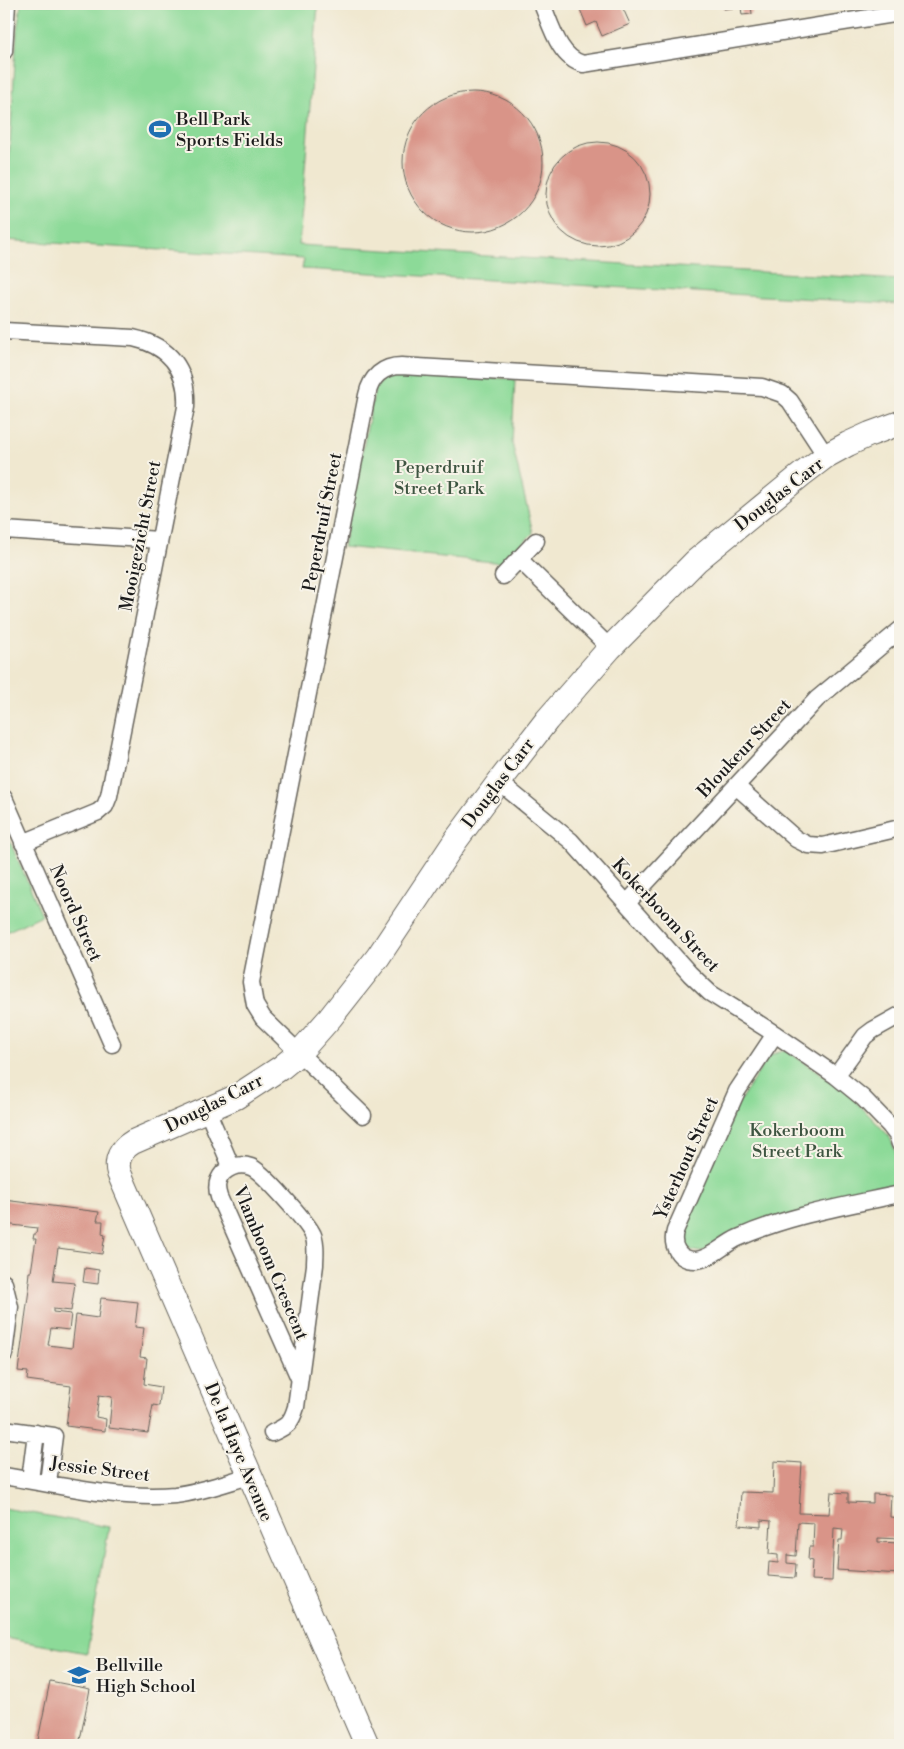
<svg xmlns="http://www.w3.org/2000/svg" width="904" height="1749" viewBox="0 0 904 1749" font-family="'Libre Bodoni',serif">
  <rect width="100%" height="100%" fill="#f7f3e8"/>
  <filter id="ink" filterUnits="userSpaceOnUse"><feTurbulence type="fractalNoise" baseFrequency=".02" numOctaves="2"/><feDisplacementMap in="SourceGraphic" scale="10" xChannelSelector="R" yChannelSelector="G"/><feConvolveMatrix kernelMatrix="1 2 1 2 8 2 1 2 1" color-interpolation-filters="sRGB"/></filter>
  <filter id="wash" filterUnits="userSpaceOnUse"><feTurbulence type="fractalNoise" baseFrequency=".0096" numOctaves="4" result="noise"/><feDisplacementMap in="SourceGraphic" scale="20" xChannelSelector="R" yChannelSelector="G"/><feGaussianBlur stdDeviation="1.12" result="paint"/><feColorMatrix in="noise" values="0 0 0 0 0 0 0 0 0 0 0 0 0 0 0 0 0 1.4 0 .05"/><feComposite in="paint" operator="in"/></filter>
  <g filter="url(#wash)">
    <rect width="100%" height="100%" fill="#f0e8d0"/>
    <!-- green -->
    <path fill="#8cda98" stroke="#547b5a" d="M 21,4 L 318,4 L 299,245 L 900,280 L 900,304 L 302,269 L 304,259 L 4,240 L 17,31 Z
      M 396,373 L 515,379 L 512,443 L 533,533 L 503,563 L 343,547 L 375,389 L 383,378 Z
      M 4,828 L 42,915 L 4,933 Z
      M 783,1051 L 787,1051 L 844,1089 L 889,1136 C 897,1152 904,1174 891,1188 L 700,1252 C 690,1251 684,1247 681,1238 L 737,1105 L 770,1055 Z
      M 4,1508 L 109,1527 L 87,1653 L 4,1638 Z"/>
    <g id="blocks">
      <!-- building -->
      <path fill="#d99488" d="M 587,4 L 621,4 L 630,24 L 602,36 L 596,22 L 587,26 L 579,7 Z
        M 723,4 L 758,4 L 758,5 L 751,6 L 752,14 L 742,15 L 741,7 L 724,9 Z
        M403 162a70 70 0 1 1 140 0a70 70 0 1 1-140 0Z
        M546 194a52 52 0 1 1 104 0a52 52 0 1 1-104 0Z
        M 4,1200 L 99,1212 L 97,1221 L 103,1221 L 102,1234 L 105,1235 L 102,1254 L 58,1248 L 53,1281 L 75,1283 L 71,1311 L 53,1309 L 53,1312 L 71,1314 L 69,1330 L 51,1328 L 48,1345 L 72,1348 L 76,1315 L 98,1318 L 101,1298 L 138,1302 L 135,1327 L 144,1328 L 140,1357 L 147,1358 L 144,1384 L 161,1387 L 159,1406 L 153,1405 L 148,1433 L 109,1428 L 112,1397 L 99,1395 L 96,1417 L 106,1419 L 105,1431 L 66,1426 L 71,1386 L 27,1380 L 28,1372 L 18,1371 L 30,1282 L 28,1282 L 29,1272 L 31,1272 L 36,1239 L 33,1239 L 34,1234 L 36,1234 L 37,1228 L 4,1224 Z
        M 85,1268 L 99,1270 L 98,1284 L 83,1282 Z
        M 774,1461 L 802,1463 L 799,1513 L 829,1514 L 831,1492 L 848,1493 L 848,1502 L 873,1503 L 873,1494 L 891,1495 L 890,1517 L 900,1518 L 900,1539 L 878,1538 L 878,1542 L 900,1543 L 900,1574 L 837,1570 L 839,1540 L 842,1540 L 843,1529 L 834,1528 L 832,1581 L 811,1580 L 812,1561 L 808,1560 L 809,1547 L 813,1547 L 814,1523 L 798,1522 L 796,1556 L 787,1555 L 787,1563 L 796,1564 L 795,1578 L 768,1576 L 769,1562 L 778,1563 L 778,1555 L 769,1554 L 771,1521 L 761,1520 L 761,1527 L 739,1525 L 741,1492 L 773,1493 Z
        M 50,1681 L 90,1689 L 79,1745 L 37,1745 Z"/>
    </g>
  </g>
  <g filter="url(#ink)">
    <use href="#blocks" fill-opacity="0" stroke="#66635b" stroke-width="1"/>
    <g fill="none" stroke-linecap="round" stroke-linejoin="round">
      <!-- street casing -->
      <g stroke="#66635b" stroke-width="19">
        <path id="street" d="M 542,4 C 551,25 559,58 583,64 L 900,13
          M 4,51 L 7,4
          M 4,331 L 133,338 C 170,346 188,370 186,407 L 109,796 L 105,806 L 98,812 L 23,843
          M 4,530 L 159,540
          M 519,559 L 610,648
          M 503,576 L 536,541
          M 499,782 L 571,841 L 690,974 L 710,993 L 775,1034 L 836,1076 L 863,1098 L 890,1126 L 897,1135 L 900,1144
          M 736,786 L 796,839 L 808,845 L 823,846 L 900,828
          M 4,798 L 112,1044
          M 627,903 L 817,699 L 900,630
          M 775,1034 L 737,1091 L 675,1231 C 671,1245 678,1260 695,1260 C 710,1260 724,1244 738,1238 C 789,1215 846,1206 900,1194
          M 836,1076 L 865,1036 L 873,1030 L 900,1015
          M 207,1110 L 231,1166
          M 363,1115 L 263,1018 L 255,1005 L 251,982 L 367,395 C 371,377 383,366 401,366 L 762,387 L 782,394 L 790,401 L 826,456
          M 4,1283 L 10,1307 L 4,1354
          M 4,1429 L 54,1436 L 48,1483
          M 272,1433 C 287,1426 291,1424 296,1407 L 315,1265 C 315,1255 317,1244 313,1235 C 308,1223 262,1171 251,1167 C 240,1163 231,1166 223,1173 C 216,1181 216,1188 219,1197 L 299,1378
          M 4,1476 C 60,1485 118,1500 175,1495 C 201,1492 225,1483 249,1476
          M 30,1480 L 36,1433"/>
      </g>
      <!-- secondary casing -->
      <g stroke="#66635b" stroke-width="26">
        <path id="secondary" d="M 367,1745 L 119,1173 C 115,1160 121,1149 133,1142 L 236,1097 L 282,1067 L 299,1053 L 330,1018 L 378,957 L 456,840 L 499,782 L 547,720 L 610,648 L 696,561 L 801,475 L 826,456 L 848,444 L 870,434 L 900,423"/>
      </g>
      <!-- street -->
      <use href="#street" stroke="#fff" stroke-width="16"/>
      <!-- secondary -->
      <use href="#secondary" stroke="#fff" stroke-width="24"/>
    </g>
  </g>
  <!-- icons -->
  <defs>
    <g id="stadium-bare" transform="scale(1.725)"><path d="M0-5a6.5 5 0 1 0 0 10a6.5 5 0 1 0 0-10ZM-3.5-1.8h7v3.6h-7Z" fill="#1f6fb2" stroke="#f7f3e8" stroke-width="2.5" paint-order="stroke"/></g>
    <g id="school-bare" transform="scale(1.725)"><path d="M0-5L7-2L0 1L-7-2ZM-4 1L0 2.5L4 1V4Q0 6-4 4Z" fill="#1f6fb2" stroke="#f7f3e8" stroke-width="2.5" paint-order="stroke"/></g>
  </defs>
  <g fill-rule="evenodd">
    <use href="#stadium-bare" x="160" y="129"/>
    <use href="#school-bare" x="79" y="1675"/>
  </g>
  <g text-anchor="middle" stroke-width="4" stroke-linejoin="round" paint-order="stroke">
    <!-- poi labels -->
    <g font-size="18" fill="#1c1c1c" stroke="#f7f3e8" text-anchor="start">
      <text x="176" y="125">Bell Park<tspan x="176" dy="21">Sports Fields</tspan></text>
      <text x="96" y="1671">Bellville<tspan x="96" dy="21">High School</tspan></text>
    </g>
    <!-- park labels -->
    <g font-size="18" fill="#3e5541" stroke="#f7f3e8">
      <text x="439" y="473">Peperdruif<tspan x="439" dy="21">Street Park</tspan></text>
      <text x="797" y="1136">Kokerboom<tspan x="797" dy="21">Street Park</tspan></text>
    </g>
    <!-- street labels -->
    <g font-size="18" fill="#1c1c1c" stroke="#f7f3e8">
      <text transform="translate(779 494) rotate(-38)" y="6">Douglas Carr</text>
      <text transform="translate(322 522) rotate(-79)" y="6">Peperdruif Street</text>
      <text transform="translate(140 536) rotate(-79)" y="6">Mooigezicht Street</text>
      <text transform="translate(744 748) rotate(-47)" y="6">Bloukeur Street</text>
      <text transform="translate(498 783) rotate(-53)" y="6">Douglas Carr</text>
      <text transform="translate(76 913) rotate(66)" y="6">Noord Street</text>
      <text transform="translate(666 915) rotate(47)" y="6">Kokerboom Street</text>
      <text transform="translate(214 1103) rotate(-27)" y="6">Douglas Carr</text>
      <text transform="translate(686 1158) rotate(-66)" y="6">Ysterhout Street</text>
      <text transform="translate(271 1263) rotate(67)" y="6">Vlamboom Crescent</text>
      <text transform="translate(239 1452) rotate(67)" y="6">De la Haye Avenue</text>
      <text transform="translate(100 1469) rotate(7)" y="6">Jessie Street</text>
    </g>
  </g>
  <!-- margin -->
  <rect width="904" height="1749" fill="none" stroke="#f7f3e8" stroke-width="20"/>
</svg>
